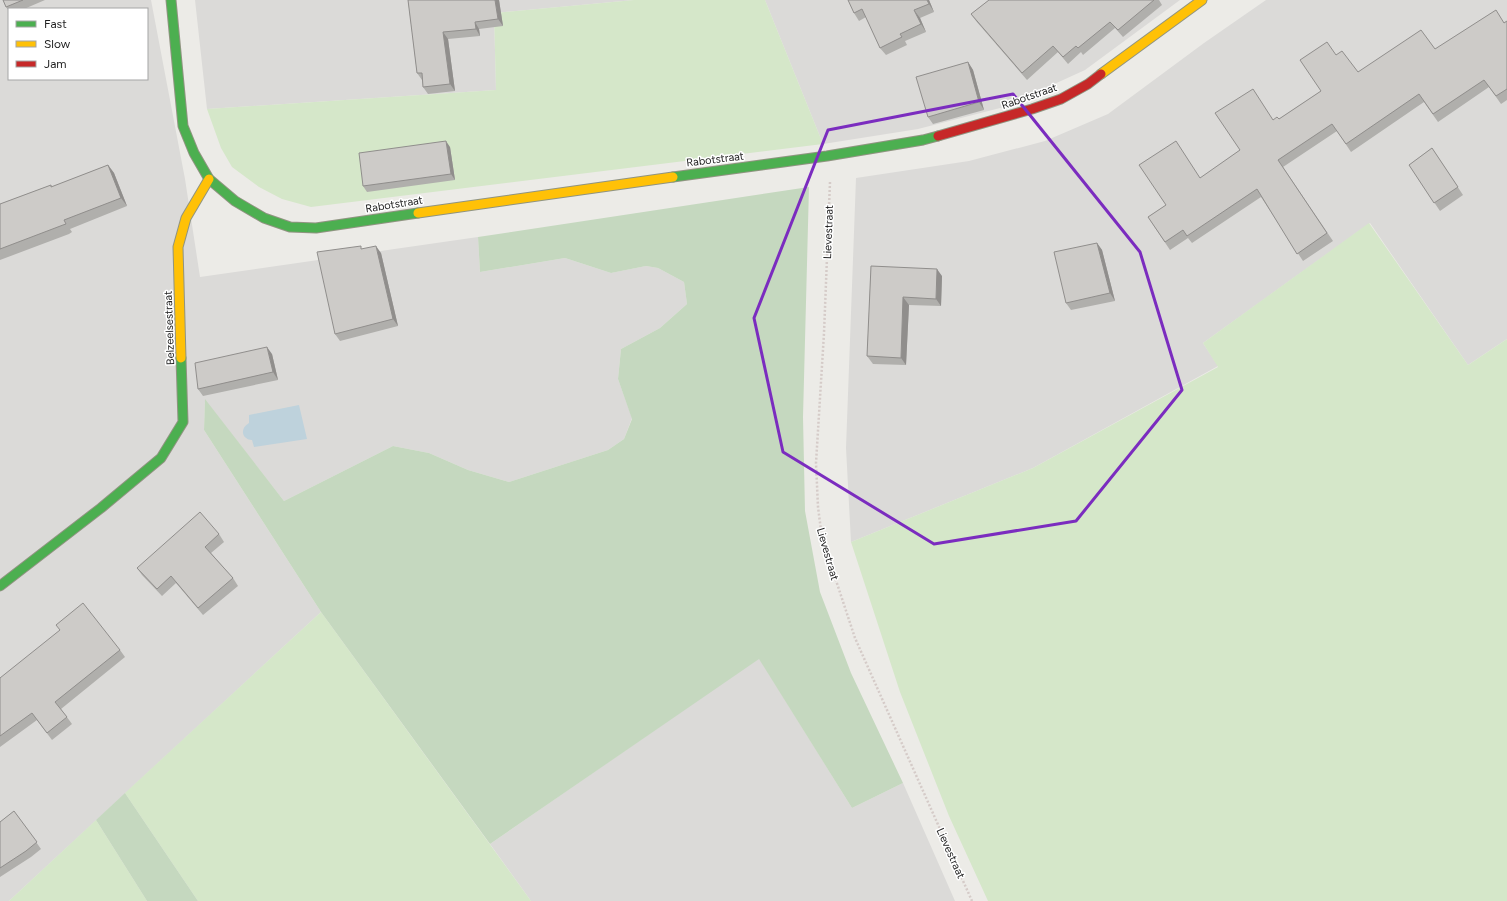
<svg xmlns="http://www.w3.org/2000/svg" width="1507" height="901" viewBox="0 0 1507 901" font-family="Figtree,sans-serif">
  <rect width="100%" height="100%" fill="#ecebe7"/>
  <!-- residential -->
  <path fill="#dbdad8" fill-rule="evenodd" d="M 0,0 L 151,0 L 185,179 L 200,277 L 478,237 L 480,272 L 565,258 L 611,273 L 646,266 L 658,268 L 684,282 L 687,304 L 660,328 L 621,349 L 618,379 L 632,418 L 624,439 L 608,450 L 509,482 L 468,470 L 429,453 L 393,446 L 284,501 L 205,400 L 204,430 L 321,612 L 9,901 L 0,901 ZM 9,9 L 147,9 L 147,79 L 9,79 Z
    M 195,0 L 634,0 L 494,13 L 496,90 L 207,109 Z
    M 765,0 L 1180,0 L 1085,70 L 1004,107 L 918,129 L 823,144 Z
    M 1266,0 L 1507,0 L 1507,339 L 1468,365 L 1370,223 L 1203,343 L 1218,366 L 1033,468 L 851,542 L 846,448 L 856,178 L 969,161 L 1045,141 L 1108,114 L 1204,43 Z
    M 759,658 L 852,808 L 903,783 L 955,901 L 531,901 L 490,844 Z"/>
  <!-- grass -->
  <path fill="#d5e7c9" d="M 634,0 L 765,0 L 823,144 L 311,207 L 282,199 L 259,187 L 232,167 L 221,148 L 207,109 L 496,90 L 494,13 Z
    M 1369,223 L 1468,365 L 1507,339 L 1507,901 L 988,901 L 949,816 L 900,692 L 851,542 L 1033,468 L 1218,367 L 1203,343 Z
    M 321,612 L 531,901 L 198,901 L 125,793 Z
    M 96,820 L 147,901 L 9,901 Z"/>
  <!-- forest -->
  <path fill="#c5d8bf" d="M 809,187 L 803,417 L 805,511 L 820,592 L 851,673 L 903,783 L 852,808 L 759,659 L 490,844 L 321,612 L 204,430 L 205,399 L 284,501 L 393,446 L 429,453 L 468,470 L 509,482 L 608,450 L 624,439 L 632,419 L 618,379 L 621,349 L 660,328 L 687,304 L 684,282 L 658,268 L 646,266 L 611,273 L 565,258 L 480,272 L 478,237 Z
    M 125,793 L 198,901 L 147,901 L 96,820 Z"/>
  <!-- water -->
  <path fill="#bed2dc" d="M 299,405 L 307,439 L 254,447 L 252,440 C 241,439 240,428 249,423 L 249,415 Z"/>
  <g fill="none" stroke-linecap="round" stroke-linejoin="round">
    <!-- fast casing -->
    <g stroke="#909481" stroke-width="11">
      <path id="fast" d="M 171,0 L 183,126 L 194,153 L 209,179 L 235,201 L 264,218 L 290,227 L 316,228 L 418,213
        M 673,177 L 827,156 L 923,140 L 938,136
        M 0,586 L 101,508 L 161,458 L 183,422 L 181,358"/>
    </g>
    <!-- slow casing -->
    <g stroke="#909481" stroke-width="11">
      <path id="slow" d="M 1101,74 L 1202,0
        M 418,213 L 673,177
        M 181,358 L 178,247 L 186,218 L 209,179"/>
    </g>
    <!-- jam casing -->
    <g stroke="#909481" stroke-width="11">
      <path id="jam" d="M 938,136 L 1032,109 L 1061,99 L 1088,84 L 1101,74"/>
    </g>
    <!-- path -->
    <path stroke="#d5cbc8" stroke-width="2.5" stroke-dasharray="2 2" stroke-linecap="butt" d="M 830,182 L 824,333 L 816,463 L 818,507 L 822,538 L 855,638 L 972,901"/>
    <!-- fast -->
    <use href="#fast" stroke="#4caf50" stroke-width="9"/>
    <!-- slow -->
    <use href="#slow" stroke="#ffc107" stroke-width="9"/>
    <!-- jam -->
    <use href="#jam" stroke="#c62828" stroke-width="9"/>
  </g>
  <!-- wall -->
  <path fill="#b0afac" d="M 3,0 L 45,0 L 24,9 L 9,9 L 9,11 L 6,7 Z
    M 408,0 L 499,0 L 503,26 L 479,29 L 480,36 L 448,39 L 455,91 L 428,94 L 423,87 L 422,80 L 417,73 Z
    M 848,0 L 929,0 L 934,12 L 920,18 L 926,32 L 905,41 L 907,45 L 886,55 L 880,48 L 866,17 L 859,21 L 854,13 Z
    M 989,0 L 1159,0 L 1162,5 L 1123,37 L 1115,28 L 1083,55 L 1081,52 L 1068,64 L 1058,52 L 1027,80 L 976,21 L 971,14 Z
    M 1507,21 L 1507,100 L 1501,104 L 1489,87 L 1438,122 L 1424,102 L 1351,152 L 1337,131 L 1283,167 L 1333,241 L 1303,261 L 1261,197 L 1192,243 L 1188,238 L 1170,250 L 1148,217 L 1166,205 L 1201,178 L 1240,150 L 1273,120 L 1279,119 L 1321,91 L 1336,55 L 1358,72 L 1435,49 Z
    M 968,62 L 973,70 L 984,110 L 933,124 L 928,117 Z
    M 450,147 L 455,180 L 367,192 L 363,186 Z
    M 1432,148 L 1463,195 L 1440,211 L 1409,165 Z
    M 108,165 L 114,173 L 127,206 L 70,229 L 72,232 L 69,234 L 0,260 L 0,204 L 51,185 L 52,187 Z
    M 1097,243 L 1102,250 L 1115,301 L 1071,310 L 1066,303 Z
    M 362,249 L 381,253 L 398,326 L 340,341 L 335,334 Z
    M 871,266 L 942,276 L 941,306 L 909,305 L 906,365 L 873,364 L 867,356 Z
    M 272,354 L 278,380 L 203,396 L 198,389 Z
    M 219,534 L 224,542 L 211,553 L 233,578 L 238,586 L 203,615 L 176,583 L 162,596 L 142,575 L 137,568 Z
    M 120,650 L 125,657 L 61,709 L 72,724 L 52,740 L 37,720 L 0,747 L 0,678 Z
    M 14,811 L 41,849 L 31,857 L 0,877 L 0,822 Z"/>
  <!-- shaded-wall -->
  <path fill="#908e8c" d="M 495,0 L 499,0 L 503,26 L 498,19 Z
    M 927,0 L 929,0 L 934,12 L 929,4 Z
    M 914,10 L 920,18 L 926,32 L 921,24 Z
    M 475,22 L 479,29 L 480,36 L 476,29 Z
    M 443,32 L 448,39 L 455,91 L 450,84 Z
    M 968,62 L 973,70 L 984,110 L 979,102 Z
    M 446,141 L 450,147 L 455,180 L 451,174 Z
    M 108,165 L 114,173 L 127,206 L 121,198 Z
    M 1097,243 L 1102,250 L 1115,301 L 1110,293 Z
    M 376,246 L 381,253 L 398,326 L 393,319 Z
    M 937,269 L 942,276 L 941,306 L 936,299 Z
    M 903,297 L 909,305 L 906,365 L 901,358 Z
    M 267,347 L 272,354 L 278,380 L 273,372 Z"/>
  <!-- building -->
  <path fill="#cdcbc8" stroke="#908e8c" d="M 3,0 L 23,0 L 6,7 Z
    M 408,0 L 495,0 L 498,19 L 475,22 L 476,29 L 443,32 L 450,84 L 423,87 L 422,73 L 417,73 Z
    M 848,0 L 927,0 L 929,4 L 914,10 L 921,24 L 900,34 L 902,37 L 880,48 L 862,9 L 854,13 Z
    M 989,0 L 1154,0 L 1118,30 L 1110,22 L 1078,48 L 1076,46 L 1063,57 L 1053,46 L 1022,73 L 971,14 Z
    M 1496,10 L 1504,23 L 1507,21 L 1507,89 L 1496,96 L 1484,80 L 1433,114 L 1419,94 L 1346,144 L 1332,124 L 1278,160 L 1327,233 L 1297,254 L 1257,189 L 1187,236 L 1183,230 L 1165,242 L 1148,217 L 1166,205 L 1139,165 L 1176,141 L 1200,178 L 1240,150 L 1215,113 L 1253,89 L 1273,120 L 1277,117 L 1279,119 L 1321,91 L 1300,60 L 1327,42 L 1336,55 L 1342,51 L 1358,72 L 1421,30 L 1435,49 Z
    M 968,62 L 979,102 L 928,117 L 916,77 Z
    M 446,141 L 451,174 L 363,186 L 359,153 Z
    M 1432,148 L 1458,187 L 1434,203 L 1409,165 Z
    M 108,165 L 121,198 L 64,220 L 66,224 L 63,225 L 0,249 L 0,204 L 51,185 L 51,187 Z
    M 1097,243 L 1110,293 L 1066,303 L 1054,252 Z
    M 361,246 L 361,249 L 376,246 L 393,319 L 335,334 L 317,252 Z
    M 871,266 L 937,269 L 936,299 L 903,297 L 901,358 L 867,356 Z
    M 267,347 L 273,372 L 198,389 L 195,363 Z
    M 200,512 L 219,534 L 205,547 L 233,578 L 198,608 L 171,576 L 157,589 L 137,568 Z
    M 83,603 L 120,650 L 55,702 L 67,717 L 47,733 L 32,713 L 0,736 L 0,678 L 60,630 L 56,625 Z
    M 14,811 L 37,842 L 26,851 L 0,868 L 0,822 Z"/>
  <!-- marked area -->
  <path fill="none" stroke="#7b2cbf" stroke-width="3" stroke-linejoin="round" d="M 1013,94 L 1140,252 L 1182,390 L 1076,521 L 934,544 L 783,452 L 754,318 L 828,130 Z"/>
  <g text-anchor="middle" stroke-width="3" stroke-linejoin="round" paint-order="stroke">
    <!-- street labels -->
    <g font-size="11" fill="#1e1e1e" stroke="#fff">
      <text transform="translate(1029 96) rotate(-19)" y="4">Rabotstraat</text>
      <text transform="translate(715 159) rotate(-7)" y="4">Rabotstraat</text>
      <text transform="translate(394 204) rotate(-9)" y="4">Rabotstraat</text>
      <text transform="translate(828 232) rotate(-88)" y="4">Lievestraat</text>
      <text transform="translate(169 328) rotate(-92)" y="4">Belzeelsestraat</text>
      <text transform="translate(828 554) rotate(74)" y="4">Lievestraat</text>
      <text transform="translate(951 853) rotate(66)" y="4">Lievestraat</text>
    </g>
  </g>
  <!-- legend -->
  <rect x="8" y="8" width="140" height="72" fill="#ffffff" stroke="#a5a5a5"/>
  <rect x="16" y="21" width="20" height="6" fill="#4caf50" stroke="#a5a5a5"/>
  <text x="44" y="28" font-size="12" fill="#1e1e1e">Fast</text>
  <rect x="16" y="41" width="20" height="6" fill="#ffc107" stroke="#a5a5a5"/>
  <text x="44" y="48" font-size="12" fill="#1e1e1e">Slow</text>
  <rect x="16" y="61" width="20" height="6" fill="#c62828" stroke="#a5a5a5"/>
  <text x="44" y="68" font-size="12" fill="#1e1e1e">Jam</text>
</svg>
